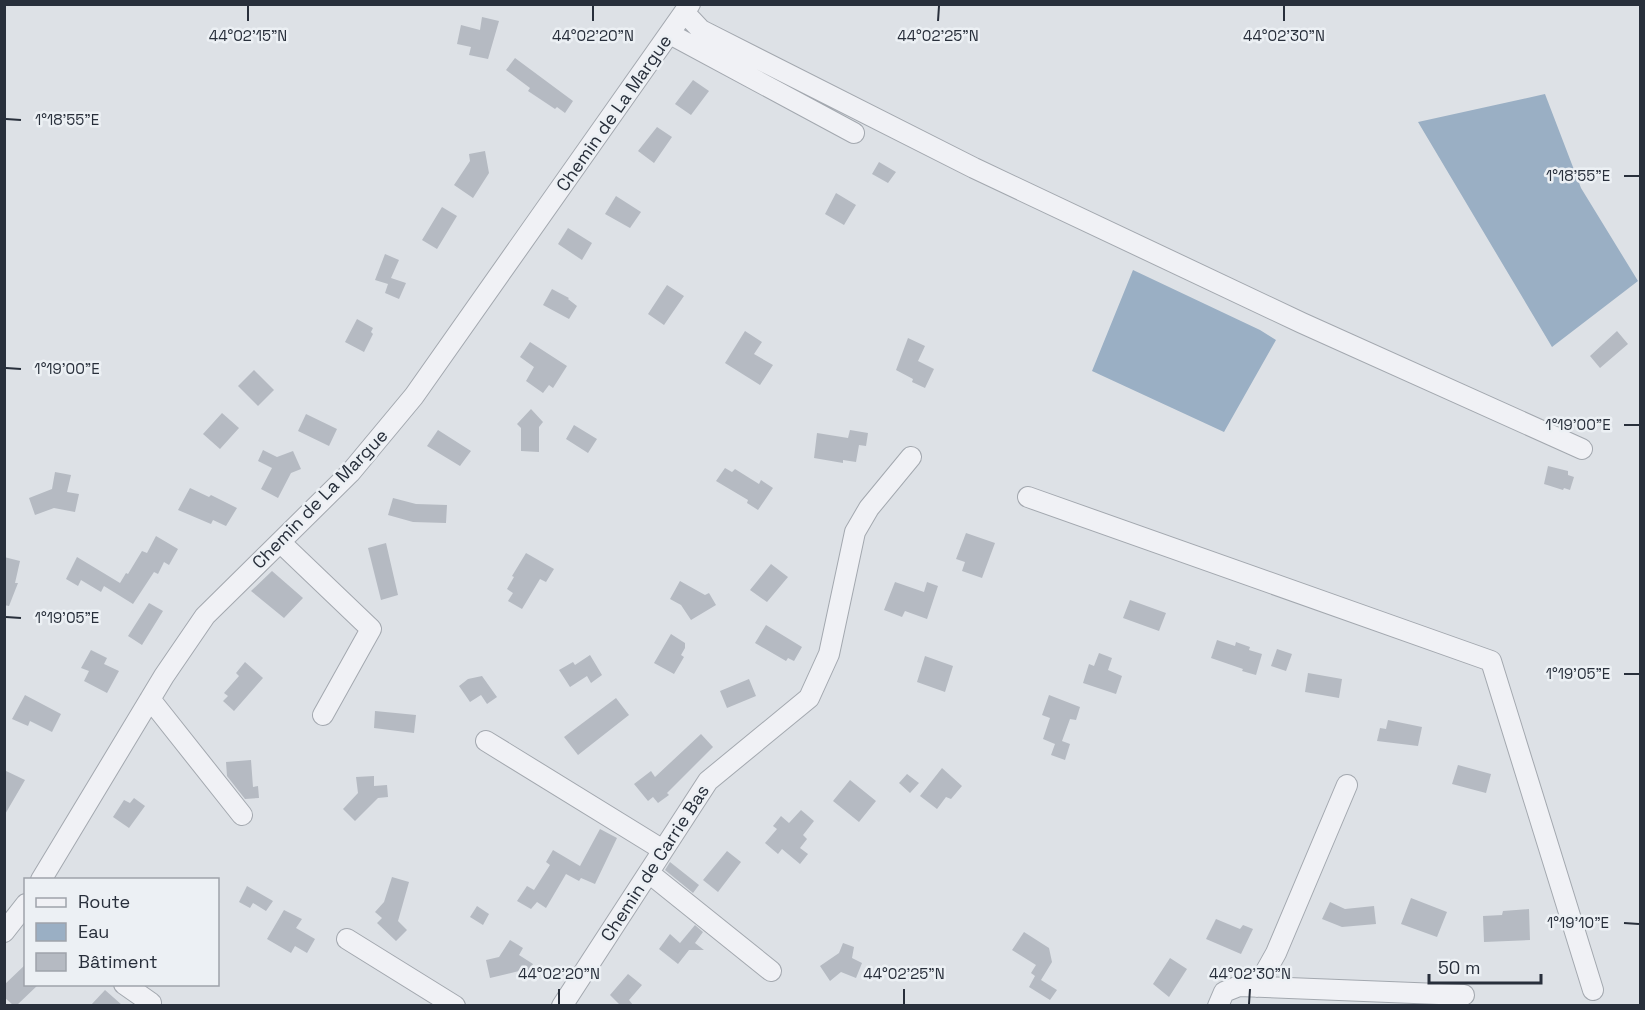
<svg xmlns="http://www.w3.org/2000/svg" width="1645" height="1010" viewBox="0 0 1645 1010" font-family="'Space Grotesk',sans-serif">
  <rect width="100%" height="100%" fill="#dde1e6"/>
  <!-- water -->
  <path fill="#9aafc4" d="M 1545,94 L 1581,188 L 1638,281 L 1552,347 L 1418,122 Z
    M 1133,270 L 1260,330 L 1276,340 L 1224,432 L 1092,371 Z"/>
  <!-- building -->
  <path fill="#b5bac2" d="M 482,17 L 499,21 L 488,59 L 469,55 L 471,47 L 457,44 L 461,25 L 480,30 Z
    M 515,58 L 573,101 L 565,113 L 557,107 L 555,109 L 528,91 L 530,88 L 506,70 Z
    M 693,80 L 709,91 L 691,115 L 675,104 Z
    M 657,127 L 672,137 L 654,163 L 638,151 Z
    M 485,151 L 489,173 L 473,198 L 454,185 L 470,161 L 469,154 Z
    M 879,162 L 896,172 L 888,183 L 872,174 Z
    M 836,193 L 856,205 L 844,225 L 825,214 Z
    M 616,196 L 641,212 L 630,228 L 605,214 Z
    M 442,207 L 457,216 L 437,249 L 422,240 Z
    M 568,228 L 592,243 L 582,260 L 558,244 Z
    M 385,254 L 399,260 L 391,278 L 406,283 L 399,299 L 385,293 L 388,284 L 375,280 Z
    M 667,285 L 684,296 L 664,325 L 648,314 Z
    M 552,289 L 569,298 L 568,299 L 577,306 L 569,319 L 543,305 Z
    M 357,319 L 373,328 L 371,332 L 373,334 L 364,352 L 345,342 Z
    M 745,331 L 762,342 L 754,354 L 773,365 L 760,385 L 725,363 Z
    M 1617,331 L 1628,344 L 1600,368 L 1590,356 Z
    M 908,338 L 925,346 L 918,361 L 934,369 L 925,388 L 912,382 L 913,379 L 896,370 Z
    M 530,342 L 567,366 L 553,388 L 549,385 L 543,393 L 526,381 L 534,367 L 520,357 Z
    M 254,370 L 274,390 L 258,406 L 238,386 Z
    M 531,409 L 543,422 L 539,427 L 539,452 L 521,451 L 521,428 L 517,424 Z
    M 222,413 L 239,428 L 220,449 L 203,434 Z
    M 306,414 L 337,429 L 329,446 L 298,431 Z
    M 574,425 L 597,439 L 588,453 L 566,439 Z
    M 438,430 L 471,451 L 460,466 L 427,446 Z
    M 850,430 L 868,433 L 866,446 L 859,445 L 856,462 L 843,460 L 843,463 L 814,458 L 817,433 L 848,438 Z
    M 263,450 L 277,457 L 293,451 L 301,469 L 291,473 L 278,498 L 261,489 L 272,468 L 258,461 Z
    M 1548,466 L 1568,471 L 1568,475 L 1574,477 L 1570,490 L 1564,488 L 1563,490 L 1544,484 Z
    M 725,468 L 732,472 L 735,469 L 759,484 L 761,480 L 773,488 L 758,510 L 747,503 L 748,500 L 716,481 Z
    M 55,472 L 71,475 L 67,492 L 79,494 L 75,512 L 54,508 L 35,515 L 29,498 L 52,489 Z
    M 190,488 L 209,497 L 211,495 L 237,508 L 226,526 L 213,520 L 211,524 L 178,510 Z
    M 393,498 L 416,504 L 447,505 L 446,523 L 413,522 L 388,515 Z
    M 966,533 L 995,543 L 982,578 L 962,571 L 965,562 L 956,559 Z
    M 156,536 L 178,549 L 169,565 L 164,562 L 158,574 L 154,572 L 133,604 L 104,586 L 101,592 L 81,580 L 78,586 L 66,579 L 77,557 L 120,583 L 126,573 L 128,574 L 142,551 L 147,553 Z
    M 386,543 L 398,595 L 381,600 L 368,548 Z
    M 526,553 L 554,569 L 546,582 L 540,579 L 522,609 L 508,601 L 513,593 L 507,589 L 514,577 L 512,576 Z
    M 4,557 L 20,561 L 15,583 L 18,583 L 9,606 L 4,605 Z
    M 771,564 L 788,577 L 767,602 L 750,590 Z
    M 272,571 L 303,598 L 284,618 L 251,591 Z
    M 680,581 L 705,595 L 709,593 L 716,605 L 691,620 L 681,605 L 670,599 Z
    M 895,582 L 924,592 L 927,582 L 938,586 L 927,619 L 905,611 L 902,617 L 884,610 Z
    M 1130,600 L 1166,613 L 1159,631 L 1123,618 Z
    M 149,603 L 163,611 L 142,645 L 128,636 Z
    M 766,625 L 802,647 L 794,661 L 788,658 L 786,661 L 755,643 Z
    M 671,634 L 685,643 L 685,648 L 681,655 L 684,657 L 674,674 L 654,663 Z
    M 1217,640 L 1235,646 L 1236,642 L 1250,647 L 1249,650 L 1262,654 L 1256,675 L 1242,671 L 1243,669 L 1211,658 Z
    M 1277,649 L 1292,654 L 1286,671 L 1271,666 Z
    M 91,650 L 107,658 L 104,664 L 119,671 L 107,693 L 84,681 L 89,671 L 81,668 Z
    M 1099,653 L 1112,658 L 1108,670 L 1122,676 L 1116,694 L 1083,683 L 1089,664 L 1094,666 Z
    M 590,655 L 602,675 L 591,683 L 587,676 L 570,687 L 559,670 L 573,662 L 575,665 Z
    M 925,656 L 953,666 L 945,692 L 917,682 Z
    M 245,662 L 263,678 L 234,711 L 223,701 L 228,696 L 224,693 L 239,676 L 236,673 Z
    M 1308,673 L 1342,679 L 1339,698 L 1305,692 Z
    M 482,676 L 497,697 L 487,704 L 481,695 L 470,702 L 459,686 L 468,679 Z
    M 749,679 L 756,696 L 727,708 L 720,691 Z
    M 25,695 L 61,714 L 52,732 L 30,721 L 28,726 L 12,719 Z
    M 1049,695 L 1080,707 L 1076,720 L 1070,719 L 1062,741 L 1070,744 L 1065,760 L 1051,755 L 1055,744 L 1043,739 L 1050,718 L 1042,715 Z
    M 616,698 L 629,715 L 578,755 L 564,737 Z
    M 375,711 L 416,715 L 414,733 L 374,728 Z
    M 1388,720 L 1422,727 L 1418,746 L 1377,741 L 1380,728 L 1386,729 Z
    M 701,734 L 713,747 L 667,793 L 669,795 L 658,803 L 653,797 L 648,801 L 634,784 L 651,771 L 655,777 Z
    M 251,760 L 253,787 L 258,786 L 259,798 L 245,799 L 227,776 L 226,762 Z
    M 1458,765 L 1491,774 L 1486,793 L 1452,784 Z
    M 942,768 L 962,786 L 951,799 L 946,797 L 937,809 L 920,796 Z
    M 4,770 L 25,780 L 4,816 Z
    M 907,774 L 919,783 L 910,793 L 899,783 Z
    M 374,776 L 374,786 L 387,785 L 388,797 L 378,798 L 355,821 L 343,809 L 358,793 L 356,777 Z
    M 850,780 L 876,801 L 859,822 L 833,801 Z
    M 134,798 L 145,806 L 129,828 L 113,817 L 124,800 L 130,803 Z
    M 801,810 L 814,821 L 803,835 L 807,839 L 800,848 L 808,854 L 800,864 L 782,849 L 778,854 L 765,843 L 777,829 L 773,826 L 781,816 L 789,823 Z
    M 600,829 L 617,838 L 595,884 L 581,878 L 579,881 L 566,874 L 546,908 L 537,902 L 531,909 L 517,901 L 527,886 L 534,890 L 550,865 L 546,862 L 553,850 L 580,866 Z
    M 727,851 L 741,862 L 718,892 L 703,880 Z
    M 670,862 L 699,885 L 693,893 L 665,870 Z
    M 392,877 L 409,882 L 398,921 L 407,930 L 396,941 L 377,923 L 382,918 L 375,912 L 384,902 Z
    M 247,886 L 273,901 L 266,911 L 253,903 L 250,908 L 239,902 Z
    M 1411,898 L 1447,912 L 1437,937 L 1401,924 Z
    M 1330,902 L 1345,909 L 1374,906 L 1376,924 L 1342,927 L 1322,919 Z
    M 477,906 L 489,914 L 483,925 L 470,917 Z
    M 1529,909 L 1530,940 L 1484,942 L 1483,916 L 1502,915 L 1503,911 Z
    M 284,910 L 302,919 L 296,928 L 315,939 L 307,953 L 295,946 L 291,953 L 267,939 Z
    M 1216,919 L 1240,929 L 1243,925 L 1253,929 L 1241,954 L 1206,939 Z
    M 695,925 L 703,932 L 695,943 L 704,950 L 689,950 L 678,964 L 659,949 L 670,934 L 680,943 Z
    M 1024,932 L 1049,948 L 1052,962 L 1041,980 L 1057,990 L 1050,1000 L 1029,987 L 1035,976 L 1031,973 L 1036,965 L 1012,950 Z
    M 510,940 L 523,948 L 519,955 L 533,964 L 526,975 L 519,971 L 490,978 L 486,960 L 499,957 Z
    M 843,943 L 854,947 L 852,958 L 862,963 L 856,978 L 841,972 L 830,981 L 820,966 L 839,953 Z
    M 1170,958 L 1187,969 L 1169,997 L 1153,984 Z
    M 26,964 L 26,984 L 39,984 L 17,1005 L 13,1005 L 4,997 L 4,985 Z
    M 628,974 L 642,985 L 629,1000 L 633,1005 L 620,1005 L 610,995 Z
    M 105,990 L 122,1005 L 91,1005 Z"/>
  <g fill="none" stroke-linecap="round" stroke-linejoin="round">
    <!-- minor casing -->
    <g stroke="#a3a8af" stroke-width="22">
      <path id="minor" d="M 685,13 L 701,30 L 974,168 L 1302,323 L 1582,449
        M 670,34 L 854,133
        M 1028,497 L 1491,661 L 1593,990
        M 280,542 L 371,629 L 323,715
        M 150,699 L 242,815
        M 486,741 L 663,850
        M 649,873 L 771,971
        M 41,880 L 164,676 L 205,616 L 350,473 L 414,396 L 690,4
        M 4,932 L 26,904
        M 347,939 L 455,1006
        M 124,984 L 151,1003
        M 1257,987 L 1276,953 L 1347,785
        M 562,1006 L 708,781 L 809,698 L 829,654 L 855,532 L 869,508 L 911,457
        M 1218,1006 L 1224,992 L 1239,986 L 1464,995"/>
    </g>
    <!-- minor -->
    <use href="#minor" stroke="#f0f1f5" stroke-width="20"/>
  </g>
  <!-- ticks -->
  <path fill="none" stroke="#282f3b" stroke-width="2" d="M 248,21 L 248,6M 593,21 L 593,6M 938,21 L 939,6M 1284,21 L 1284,6M 6,119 L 21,120M 1624,176 L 1639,176M 6,368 L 21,369M 1624,425 L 1639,425M 6,617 L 21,618M 1624,674 L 1639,674M 1624,923 L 1639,924M 559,1004 L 559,989M 904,1004 L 904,989M 1249,1004 L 1250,989"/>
  <g text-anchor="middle" stroke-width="5" stroke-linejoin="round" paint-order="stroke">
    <!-- street labels -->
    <g font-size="18" fill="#282f3b" stroke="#ecf0f4">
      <text transform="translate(614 113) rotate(-55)" y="6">Chemin de La Margue</text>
      <text transform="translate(320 499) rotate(-46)" y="6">Chemin de La Margue</text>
      <text transform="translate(655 863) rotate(-57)" y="6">Chemin de Carrie Bas</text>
    </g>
  </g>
  <g font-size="15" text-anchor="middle" fill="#282f3b" stroke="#ecf0f4" stroke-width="5" stroke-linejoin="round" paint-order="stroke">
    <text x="248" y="41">44°02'15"N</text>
    <text x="593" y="41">44°02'20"N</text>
    <text x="938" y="41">44°02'25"N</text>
    <text x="1284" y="41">44°02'30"N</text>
    <text x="67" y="125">1°18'55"E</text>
    <text x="1578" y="181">1°18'55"E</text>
    <text x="67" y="374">1°19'00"E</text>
    <text x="1578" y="430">1°19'00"E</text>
    <text x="67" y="623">1°19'05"E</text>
    <text x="1578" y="679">1°19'05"E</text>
    <text x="1578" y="928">1°19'10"E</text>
    <text x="559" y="979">44°02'20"N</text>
    <text x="904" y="979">44°02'25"N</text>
    <text x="1250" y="979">44°02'30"N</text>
  </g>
  <!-- border -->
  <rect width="1645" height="1010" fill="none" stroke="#282f3b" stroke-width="12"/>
  <!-- legend -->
  <rect x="24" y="878" width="195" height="108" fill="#ecf0f4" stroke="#9ea3aa" stroke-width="1.5"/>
  <rect x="36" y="898" width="30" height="9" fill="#f0f1f5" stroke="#9ea3aa" stroke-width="1.5"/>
  <text x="78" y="908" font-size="18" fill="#282f3b">Route</text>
  <rect x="36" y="923" width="30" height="18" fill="#9aafc4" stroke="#9ea3aa" stroke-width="1.5"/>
  <text x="78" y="938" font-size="18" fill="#282f3b">Eau</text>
  <rect x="36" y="953" width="30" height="18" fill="#b5bac2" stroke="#9ea3aa" stroke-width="1.5"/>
  <text x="78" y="968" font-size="18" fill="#282f3b">Bâtiment</text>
  <!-- scale -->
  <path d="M1429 974v9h112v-9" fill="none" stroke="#282f3b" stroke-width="3"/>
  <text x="1438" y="974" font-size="18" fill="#282f3b" stroke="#ecf0f4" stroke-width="4.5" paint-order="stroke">50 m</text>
</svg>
